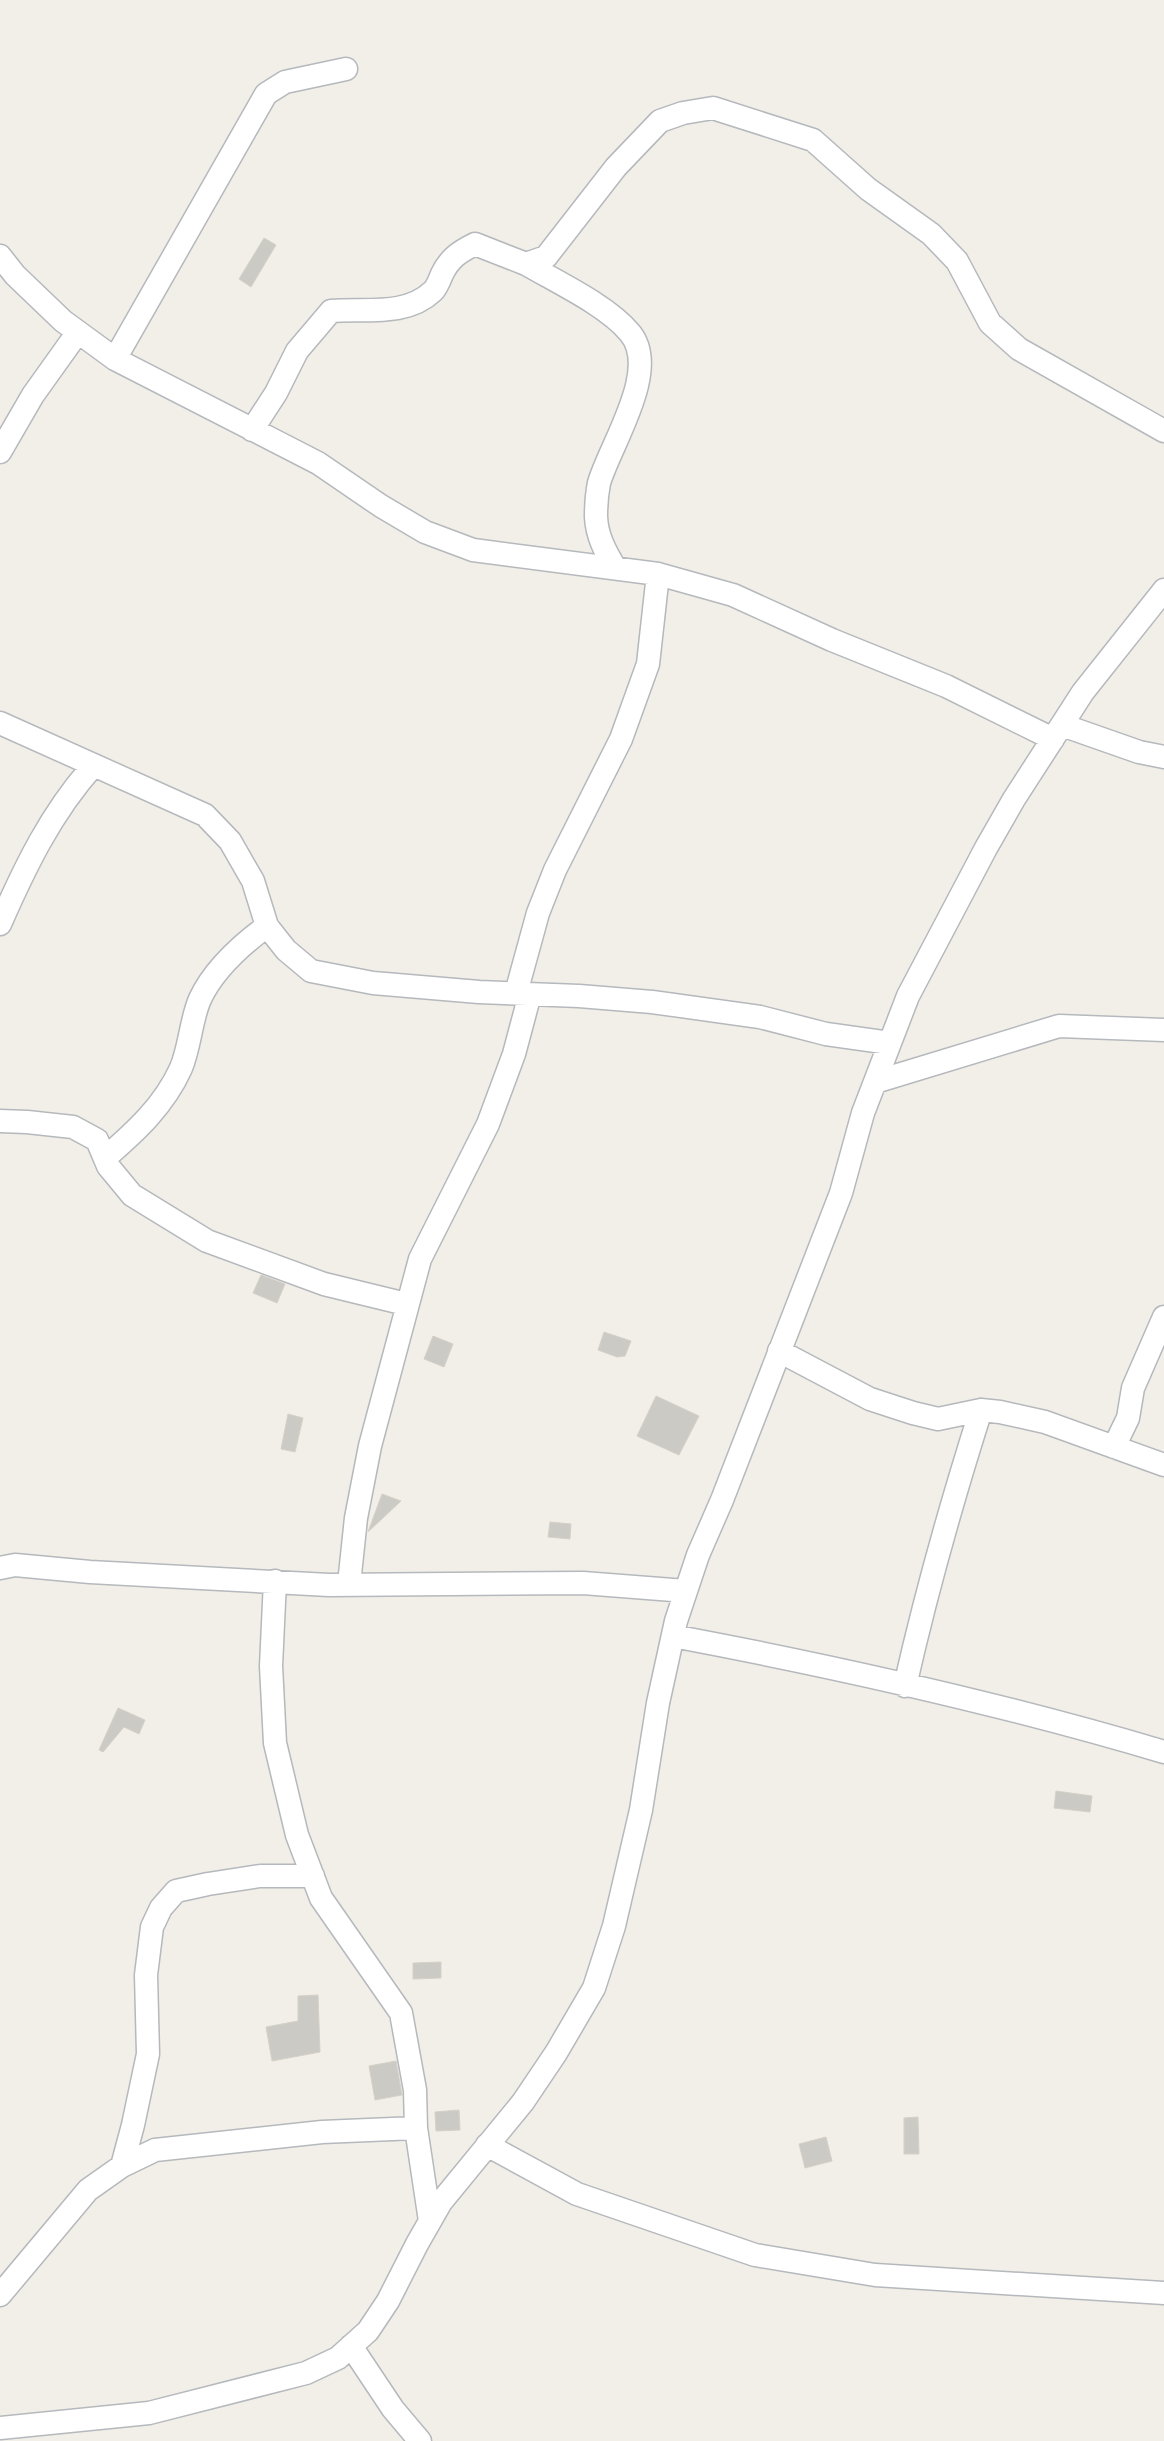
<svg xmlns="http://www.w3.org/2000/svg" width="1164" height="2441" viewBox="0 0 1164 2441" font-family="'PT Sans',sans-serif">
  <rect width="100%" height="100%" fill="#f1efe8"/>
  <!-- building -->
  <path fill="#cccac5" stroke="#d6d1c6" d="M 264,238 L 276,245 L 251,287 L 239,279 Z
    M 261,1275 L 285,1284 L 277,1303 L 253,1293 Z
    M 604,1332 L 631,1341 L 625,1356 L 617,1357 L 598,1350 Z
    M 433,1336 L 453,1344 L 444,1367 L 424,1359 Z
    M 656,1396 L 699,1416 L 679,1455 L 637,1436 Z
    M 288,1414 L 303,1418 L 295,1452 L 281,1449 Z
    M 382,1494 L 401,1501 L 368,1532 Z
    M 550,1522 L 571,1524 L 570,1539 L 548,1537 Z
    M 118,1708 L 145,1720 L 139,1734 L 124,1727 L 103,1752 L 99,1750 Z
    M 1056,1791 L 1092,1796 L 1090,1812 L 1054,1808 Z
    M 441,1962 L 441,1978 L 413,1979 L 413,1963 Z
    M 318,1995 L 320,2052 L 272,2061 L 266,2027 L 298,2021 L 298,1996 Z
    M 396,2061 L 402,2095 L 375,2100 L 369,2066 Z
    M 459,2110 L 460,2130 L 436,2131 L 435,2112 Z
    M 918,2117 L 919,2154 L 904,2154 L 904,2118 Z
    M 826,2137 L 832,2161 L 805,2168 L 799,2144 Z"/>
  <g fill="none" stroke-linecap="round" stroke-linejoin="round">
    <!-- street casing -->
    <g stroke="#b5b8bc" stroke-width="25">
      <path id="street" d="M 0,256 L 15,275 L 63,321 L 115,359 L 318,463 L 381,506 L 425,532 L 473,550 L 658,574 L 733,595 L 832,640 L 946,686 L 1053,739
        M 526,264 C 557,282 608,306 630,333 C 661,370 610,445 599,483 C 597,493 596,507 596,517 C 597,536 605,551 614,566
        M 115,359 L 266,94 L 285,82 L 346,69
        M 252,430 L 276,393 L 297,351 L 331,311 C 365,308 406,317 433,291 C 437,287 440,279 442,274 C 450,258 459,252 475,244 L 526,264 L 546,257 L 616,167 L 660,121 L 683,113 L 713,108 L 813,140 L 868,189 L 931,234 L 957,261 L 990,323 L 1019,349 L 1164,431
        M 0,452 L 33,395 L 78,332
        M 0,723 L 205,815 L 230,841 L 253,881 L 267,926 L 286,950 L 311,971 L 373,983 L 479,992 L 579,996 L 652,1002 L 760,1017 L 826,1034 L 890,1043
        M 1062,725 L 1139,752 L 1164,757
        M 0,924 C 25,867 51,813 93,766
        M 516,993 L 538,913 L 555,870 L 621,739 L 648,664 L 658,574
        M 875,1082 L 1059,1026 L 1164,1030
        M 0,1121 L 27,1122 L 73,1127 L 97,1140 L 108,1166 L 132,1195 L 207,1241 L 324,1284 L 406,1304
        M 105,1158 C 135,1132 164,1106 181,1068 C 190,1047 191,1019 200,999 C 214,969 241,945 267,926
        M 779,1351 L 870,1399 L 913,1413 L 938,1419 L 981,1410 L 1000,1412 L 1045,1422 L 1164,1465
        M 1114,1447 L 1128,1418 L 1133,1388 L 1164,1317
        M 0,1568 L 15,1565 L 90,1572 L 329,1585 L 583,1583 L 686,1591
        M 275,1581 L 271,1666 L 275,1743 L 297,1835 L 321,1898 L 401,2013 L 415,2090 L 416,2128 L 430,2221
        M 349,1584 L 356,1518 L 370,1446 L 420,1259 L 488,1124 L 514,1054 L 530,994
        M 673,1636 C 837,1667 1003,1704 1164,1752
        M 905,1686 C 926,1593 952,1501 981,1410
        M 487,2145 L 577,2194 L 755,2255 L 875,2275 L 1164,2293
        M 122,2166 L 133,2125 L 148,2054 L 146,1975 L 152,1927 L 161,1908 L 176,1891 L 208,1884 L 260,1876 L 313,1876
        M 0,2295 L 88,2190 L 122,2166 L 155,2150 L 322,2132 L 416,2128
        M 351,2346 L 393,2409 L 420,2441
        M 0,2428 L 149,2413 L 306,2373 L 338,2358 L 368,2331 L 388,2301 L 417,2244 L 441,2202 L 523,2102 L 556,2053 L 594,1988 L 614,1926 L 641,1810 L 658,1703 L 676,1621 L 698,1555 L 722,1500 L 841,1193 L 863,1113 L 908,996 L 986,848 L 1014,799 L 1083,692 L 1164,590"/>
    </g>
    <!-- street -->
    <use href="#street" stroke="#fff" stroke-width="22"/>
  </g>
</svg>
